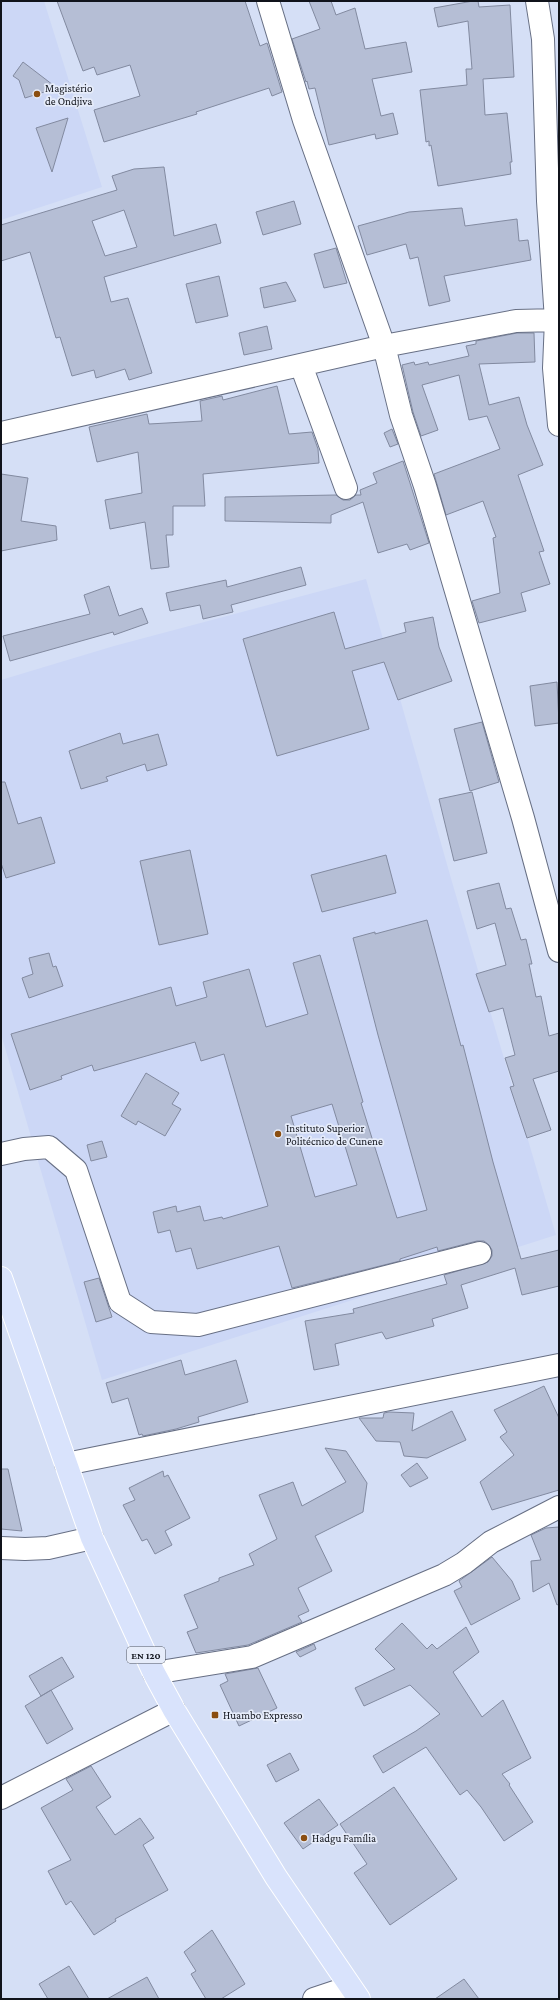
<svg xmlns="http://www.w3.org/2000/svg" width="560" height="2000" viewBox="0 0 560 2000" font-family="'Crimson Pro',serif">
  <rect width="100%" height="100%" fill="#d5dff6"/>
  <!-- built -->
  <path fill="#ccd7f6" d="M 1,1 L 44,1 L 102,187 L 1,220 Z
    M 366,579 L 452,882 L 556,1235 L 102,1380 L 1,1034 L 1,680 L 114,646 Z"/>
  <!-- building -->
  <path fill="#b5bed5" stroke="#828aa0" fill-rule="evenodd" d="M 57,1 L 245,1 L 260,46 L 267,43 L 268,46 L 282,92 L 272,96 L 269,88 L 196,112 L 197,114 L 104,142 L 94,110 L 140,96 L 130,65 L 97,75 L 94,67 L 83,71 Z
    M 309,1 L 331,1 L 336,15 L 355,8 L 365,49 L 406,42 L 412,72 L 372,79 L 381,116 L 393,113 L 398,134 L 376,139 L 375,134 L 329,145 L 315,88 L 309,89 L 307,81 L 306,82 L 292,39 L 320,29 Z
    M 473,1 L 478,1 L 479,7 L 510,5 L 514,77 L 483,79 L 485,115 L 507,113 L 512,162 L 510,162 L 511,174 L 438,186 L 431,145 L 429,146 L 429,141 L 426,142 L 420,90 L 467,85 L 466,69 L 472,69 L 468,21 L 438,27 L 434,8 Z
    M 23,62 L 57,88 L 25,98 L 19,80 L 13,76 Z
    M 68,118 L 52,172 L 36,128 Z
    M 164,167 L 174,236 L 216,224 L 221,243 L 104,277 L 111,302 L 128,298 L 152,373 L 129,380 L 125,369 L 96,378 L 94,370 L 72,376 L 60,337 L 56,338 L 30,252 L 1,261 L 1,225 L 117,190 L 112,176 L 134,169 ZM 124,210 L 137,247 L 105,256 L 92,221 Z
    M 294,201 L 301,224 L 263,235 L 256,212 Z
    M 462,208 L 465,226 L 517,219 L 519,241 L 528,240 L 531,260 L 444,276 L 450,301 L 429,306 L 418,257 L 410,259 L 406,244 L 367,255 L 358,226 L 409,212 Z
    M 336,248 L 347,283 L 324,288 L 314,254 Z
    M 219,276 L 228,316 L 196,323 L 186,284 Z
    M 286,282 L 296,301 L 264,308 L 260,288 Z
    M 267,326 L 272,349 L 244,355 L 239,333 Z
    M 517,333 L 534,333 L 535,362 L 479,364 L 489,405 L 519,397 L 527,425 L 543,465 L 518,475 L 544,551 L 539,552 L 550,584 L 521,593 L 526,611 L 479,623 L 472,601 L 500,593 L 493,538 L 496,537 L 483,501 L 446,515 L 434,474 L 500,449 L 487,416 L 469,420 L 459,375 L 422,385 L 438,430 L 421,436 L 413,412 L 402,365 L 414,362 L 415,365 L 428,362 L 429,365 L 469,356 L 466,346 L 476,344 L 476,341 Z
    M 277,386 L 289,434 L 312,432 L 318,449 L 319,463 L 203,474 L 205,506 L 173,506 L 173,535 L 166,535 L 169,567 L 151,569 L 145,522 L 110,529 L 105,500 L 142,493 L 138,452 L 97,462 L 89,427 L 147,414 L 149,424 L 202,421 L 200,401 L 222,396 L 223,400 Z
    M 392,429 L 398,444 L 390,447 L 384,433 Z
    M 403,461 L 429,543 L 410,550 L 407,544 L 378,553 L 363,502 L 331,515 L 331,523 L 225,521 L 225,497 L 336,495 L 343,500 L 350,500 L 356,495 L 361,495 L 360,490 L 377,483 L 373,473 Z
    M 1,474 L 28,478 L 21,521 L 56,526 L 57,540 L 1,551 Z
    M 301,567 L 306,585 L 231,605 L 233,612 L 203,619 L 200,605 L 170,611 L 166,593 L 226,580 L 227,587 Z
    M 109,586 L 119,616 L 142,608 L 148,623 L 114,635 L 113,632 L 10,661 L 3,636 L 90,614 L 84,595 Z
    M 334,612 L 345,649 L 406,632 L 404,623 L 433,617 L 439,647 L 452,681 L 398,700 L 384,662 L 352,671 L 369,729 L 277,756 L 243,639 Z
    M 557,682 L 559,723 L 535,726 L 530,686 Z
    M 482,722 L 499,782 L 470,791 L 454,729 Z
    M 120,733 L 123,744 L 158,734 L 167,765 L 147,771 L 145,764 L 106,777 L 108,781 L 81,789 L 69,751 Z
    M 1,782 L 5,782 L 18,824 L 41,817 L 55,863 L 6,878 L 1,863 Z
    M 472,792 L 487,853 L 454,861 L 439,799 Z
    M 190,850 L 208,934 L 159,945 L 140,861 Z
    M 386,855 L 396,893 L 322,912 L 311,875 Z
    M 499,883 L 506,909 L 511,908 L 521,940 L 526,939 L 532,964 L 529,964 L 536,997 L 541,996 L 549,1036 L 559,1033 L 559,1071 L 533,1079 L 551,1130 L 527,1138 L 510,1087 L 514,1086 L 505,1058 L 515,1055 L 503,1008 L 489,1012 L 476,974 L 506,965 L 495,923 L 477,929 L 467,891 Z
    M 427,920 L 461,1046 L 463,1045 L 493,1162 L 521,1259 L 559,1250 L 559,1286 L 522,1295 L 515,1268 L 461,1285 L 468,1308 L 432,1319 L 434,1326 L 419,1330 L 386,1339 L 382,1332 L 335,1344 L 339,1365 L 314,1370 L 305,1321 L 354,1313 L 353,1309 L 447,1284 L 444,1275 L 488,1262 L 492,1256 L 492,1250 L 489,1245 L 484,1241 L 477,1241 L 438,1251 L 437,1247 L 400,1259 L 400,1261 L 292,1288 L 279,1246 L 197,1269 L 191,1248 L 176,1252 L 170,1230 L 158,1233 L 153,1212 L 176,1206 L 177,1212 L 200,1206 L 204,1221 L 222,1217 L 223,1219 L 268,1206 L 224,1054 L 201,1061 L 195,1042 L 94,1071 L 92,1065 L 61,1076 L 62,1079 L 30,1090 L 11,1034 L 171,987 L 176,1006 L 207,997 L 203,982 L 249,969 L 266,1027 L 308,1014 L 293,963 L 320,955 L 363,1102 L 361,1103 L 397,1218 L 427,1210 L 378,1035 L 353,938 L 375,932 L 375,934 ZM 332,1104 L 357,1185 L 315,1197 L 291,1116 Z
    M 49,953 L 53,967 L 56,966 L 63,986 L 29,998 L 22,978 L 33,974 L 29,958 Z
    M 146,1073 L 179,1093 L 172,1104 L 181,1109 L 165,1136 L 138,1121 L 136,1125 L 121,1116 Z
    M 102,1141 L 107,1157 L 91,1161 L 87,1145 Z
    M 99,1278 L 112,1317 L 96,1322 L 84,1282 Z
    M 181,1360 L 185,1375 L 236,1360 L 248,1402 L 198,1417 L 199,1422 L 176,1429 L 143,1436 L 142,1434 L 139,1435 L 128,1398 L 112,1403 L 106,1383 Z
    M 544,1386 L 559,1418 L 559,1490 L 492,1510 L 480,1482 L 514,1455 L 500,1437 L 507,1432 L 494,1410 Z
    M 452,1411 L 466,1440 L 427,1458 L 404,1456 L 400,1442 L 376,1441 L 359,1418 L 383,1418 L 384,1413 L 389,1412 L 414,1413 L 412,1431 Z
    M 325,1448 L 346,1451 L 367,1483 L 363,1512 L 315,1536 L 332,1571 L 298,1588 L 309,1611 L 298,1616 L 302,1622 L 248,1645 L 196,1653 L 187,1632 L 198,1628 L 184,1595 L 219,1581 L 219,1578 L 254,1565 L 249,1554 L 277,1539 L 259,1495 L 293,1482 L 302,1506 L 346,1482 Z
    M 417,1463 L 428,1478 L 410,1487 L 401,1475 Z
    M 1,1469 L 8,1469 L 22,1531 L 1,1529 Z
    M 163,1471 L 164,1477 L 168,1475 L 190,1518 L 165,1531 L 172,1545 L 155,1554 L 147,1539 L 142,1541 L 123,1505 L 135,1500 L 129,1488 Z
    M 559,1527 L 559,1604 L 557,1605 L 549,1583 L 533,1592 L 531,1561 L 541,1560 L 531,1535 L 546,1528 Z
    M 492,1557 L 512,1581 L 520,1599 L 471,1625 L 454,1591 L 462,1587 L 459,1581 Z
    M 402,1623 L 427,1649 L 432,1644 L 437,1649 L 466,1627 L 479,1652 L 453,1672 L 482,1717 L 503,1700 L 531,1758 L 502,1774 L 510,1784 L 509,1785 L 533,1822 L 504,1841 L 481,1807 L 467,1790 L 460,1795 L 426,1747 L 383,1773 L 373,1756 L 416,1731 L 440,1714 L 410,1685 L 364,1706 L 355,1688 L 395,1669 L 375,1649 Z
    M 314,1644 L 316,1649 L 300,1657 L 296,1652 Z
    M 62,1657 L 74,1677 L 41,1696 L 29,1676 Z
    M 258,1668 L 277,1708 L 239,1726 L 220,1685 L 228,1681 L 225,1674 Z
    M 51,1690 L 73,1729 L 47,1744 L 25,1706 Z
    M 290,1753 L 299,1770 L 276,1782 L 267,1765 Z
    M 91,1766 L 111,1797 L 96,1807 L 115,1835 L 140,1818 L 154,1838 L 143,1845 L 168,1890 L 115,1919 L 116,1921 L 94,1935 L 71,1901 L 66,1905 L 48,1871 L 71,1860 L 41,1808 L 73,1790 L 66,1779 Z
    M 394,1787 L 457,1879 L 390,1925 L 354,1873 L 367,1864 L 340,1824 Z
    M 319,1799 L 338,1825 L 303,1849 L 284,1823 Z
    M 212,1930 L 245,1984 L 221,1999 L 206,1999 L 191,1974 L 196,1971 L 184,1952 Z
    M 69,1966 L 89,1999 L 48,1999 L 39,1984 Z
    M 147,1977 L 159,1999 L 107,1999 Z
    M 464,1979 L 479,1999 L 435,1999 Z"/>
  <g fill="none" stroke-linecap="round" stroke-linejoin="round">
    <!-- minor casing -->
    <g stroke="#676f84" stroke-width="24">
      <path id="minor" d="M 268,1 L 304,120 L 384,346 L 401,415 L 425,486 L 523,818 L 559,951
        M 537,1 L 543,39 L 548,201 L 556,320 L 554,368 L 559,425
        M 301,365 L 346,488
        M 1,433 L 384,346 L 516,321 L 559,320
        M 1,1154 L 24,1149 L 49,1147 L 76,1170 L 120,1302 L 151,1322 L 198,1325 L 480,1253
        M 66,1464 L 559,1365
        M 1,1548 L 25,1549 L 48,1548 L 92,1538
        M 154,1673 L 252,1657 L 444,1575 L 464,1563 L 491,1542 L 559,1507
        M 1,1798 L 174,1710
        M 314,1999 L 350,1987"/>
    </g>
    <!-- major casing -->
    <g stroke="#fff" stroke-width="24">
      <path id="major" d="M 1,1278 L 92,1538 L 154,1673 L 174,1710 L 276,1877 L 359,1999"/>
    </g>
    <!-- minor -->
    <use href="#minor" stroke="#fff" stroke-width="22"/>
    <!-- major -->
    <use href="#major" stroke="#d9e3fc" stroke-width="22"/>
  </g>
  <!-- markers -->
  <g fill="#8b4e10" stroke="#e6ecfa" stroke-width="1.5">
    <circle cx="37" cy="94" r="4"/>
    <circle cx="278" cy="1134" r="4"/>
    <rect x="211" y="1711" width="8" height="8" rx="2"/>
    <circle cx="304" cy="1838" r="4"/>
  </g>
  <g text-anchor="middle" stroke-width="3.5" stroke-linejoin="round" paint-order="stroke">
    <!-- shield labels -->
    <rect fill="#e6ecfa" stroke="#50545e" stroke-width="1" x="127" y="1647" width="38" height="16" rx="3"/>
    <g font-size="10" font-weight="bold" fill="#10131b">
      <text x="146" y="1659">EN 120</text>
    </g>
    <!-- poi labels -->
    <g font-size="11" fill="#10131b" stroke="#e6ecfa" text-anchor="start">
      <text x="45" y="92">Magistério<tspan x="45" dy="13">de Ondjiva</tspan></text>
      <text x="286" y="1132">Instituto Superior<tspan x="286" dy="13">Politécnico de Cunene</tspan></text>
      <text x="223" y="1719">Huambo Expresso</text>
      <text x="312" y="1842">Hadgu Família</text>
    </g>
  </g>
  <!-- border -->
  <rect width="560" height="2000" fill="none" stroke="#10131b" stroke-width="4"/>
</svg>
